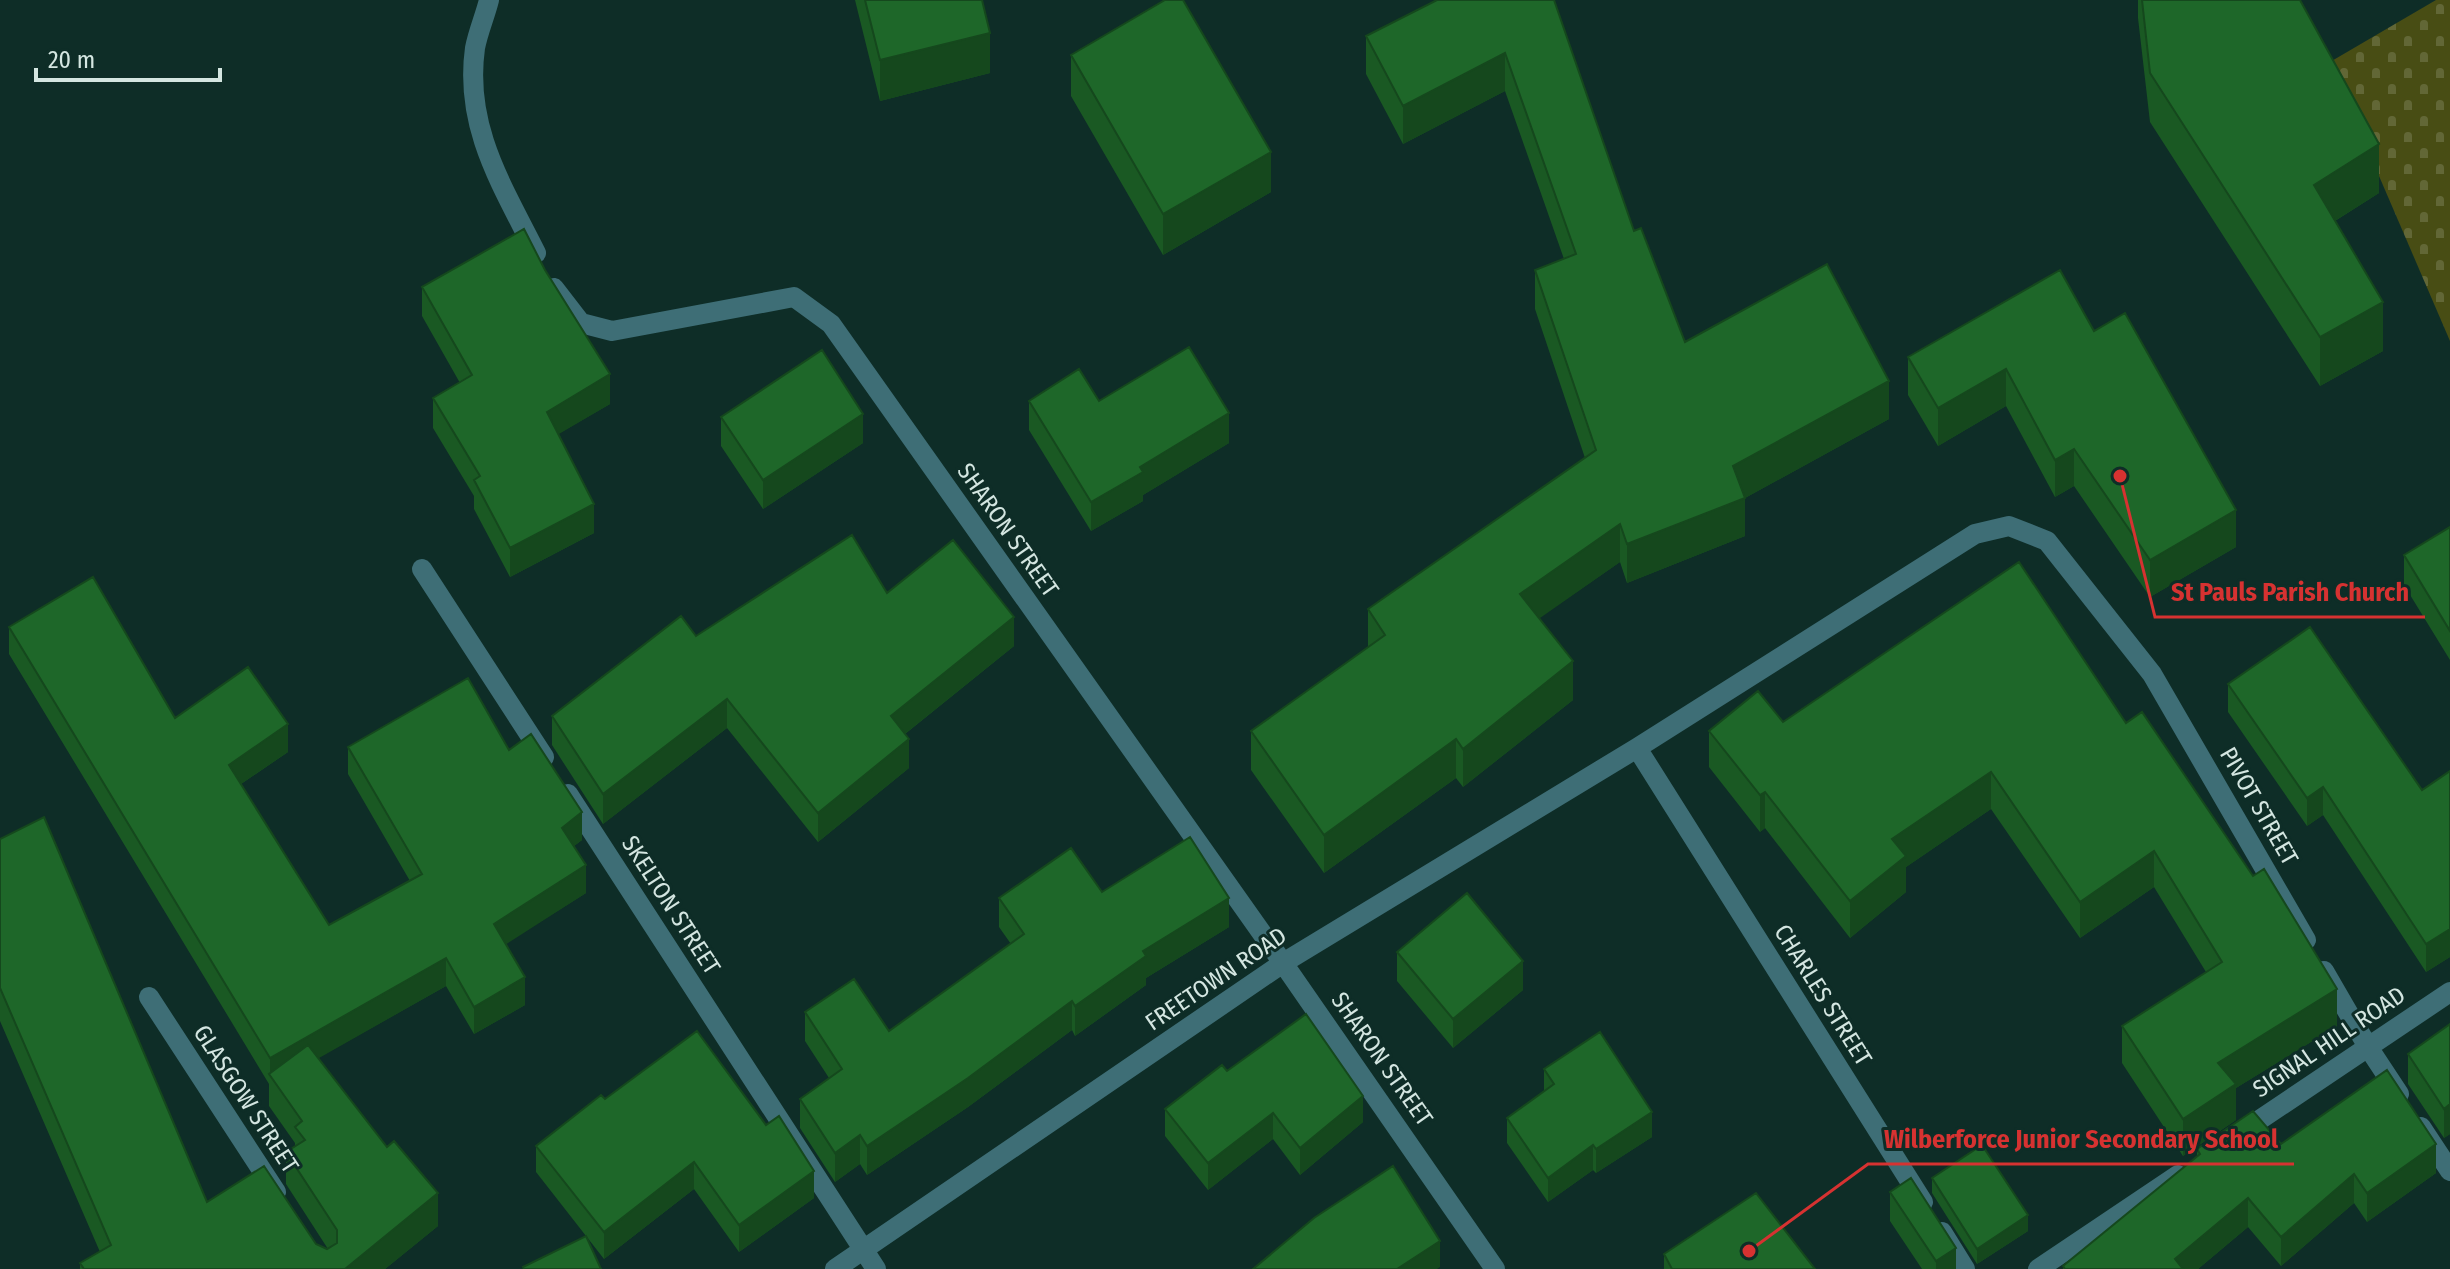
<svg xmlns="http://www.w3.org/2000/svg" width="2450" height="1269" viewBox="0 0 2450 1269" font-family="'Fira Sans Condensed',sans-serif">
  <defs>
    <pattern id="cemetery-stones" width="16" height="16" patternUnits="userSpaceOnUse" patternTransform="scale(2)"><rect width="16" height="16" fill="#484d14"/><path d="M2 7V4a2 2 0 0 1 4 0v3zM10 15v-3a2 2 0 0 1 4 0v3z" fill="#626736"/></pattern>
  </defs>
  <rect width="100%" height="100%" fill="#0e2d27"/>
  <!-- cemetery -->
  <path fill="url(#cemetery-stones)" d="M 2436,0 L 2450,0 L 2450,341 L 2330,62 Z"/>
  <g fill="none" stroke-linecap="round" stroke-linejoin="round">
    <!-- minor -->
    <path stroke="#3e6e76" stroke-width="20" d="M 489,0 C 485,16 478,32 475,48 C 464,127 502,185 536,253
      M 554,288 L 581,323 L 612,331 L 794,297 L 831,324 L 1283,963 L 1495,1269
      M 422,569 L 544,757
      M 1637,748 L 1923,1202
      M 568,794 L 876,1269
      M 2324,971 L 2368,1047 L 2399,1094
      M 149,997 L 276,1192
      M 2421,1127 L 2450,1171
      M 2237,1135 L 2450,992
      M 1942,1232 L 1965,1269
      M 835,1269 L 1283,963 L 1637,748 L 1975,534 L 2009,526 L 2047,541 L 2152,674 L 2306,940
      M 2038,1269 L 2178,1175"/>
  </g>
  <!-- wall -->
  <path fill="#1a5923" d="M 855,0 L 982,0 L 990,73 L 880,101 Z
    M 1554,0 L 1634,231 L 1685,342 L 1889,419 L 1745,498 L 1745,536 L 1627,583 L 1620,562 L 1539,618 L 1573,700 L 1463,787 L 1456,778 L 1324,873 L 1251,770 L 1251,731 L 1368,648 L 1368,609 L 1585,458 L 1535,309 L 1535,270 L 1564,259 L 1505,91 L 1403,144 L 1366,74 L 1366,36 Z
    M 2138,0 L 2300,0 L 2379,193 L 2335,221 L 2383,351 L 2320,386 L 2150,122 L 2138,18 Z
    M 1071,55 L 1271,192 L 1163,255 L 1071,96 Z
    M 422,287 L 610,404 L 558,434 L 594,533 L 510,577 L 474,509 L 474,496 L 433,428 L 433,398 L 460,383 L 422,316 Z
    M 2094,331 L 2236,547 L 2150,597 L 2074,486 L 2055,497 L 2006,406 L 1938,446 L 1908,395 L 1908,357 Z
    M 1029,401 L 1099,401 L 1229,443 L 1143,495 L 1143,501 L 1091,531 L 1029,430 Z
    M 721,417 L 863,443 L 763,509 L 721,446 Z
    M 2450,527 L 2450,660 L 2404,585 L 2404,555 Z
    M 887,593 L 1014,646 L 905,734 L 909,768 L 818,842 L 727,728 L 603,824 L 552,745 L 552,716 L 696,636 Z
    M 9,627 L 175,718 L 288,752 L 241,784 L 329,925 L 410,881 L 348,774 L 348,747 L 509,750 L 582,840 L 574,846 L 586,893 L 505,944 L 525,1005 L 474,1034 L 446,986 L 318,1058 L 438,1226 L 385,1269 L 80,1269 L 80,1263 L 100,1252 L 0,1021 L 0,839 L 207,1202 L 328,1249 L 286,1184 L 286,1152 L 295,1147 L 295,1143 L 269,1106 L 269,1084 L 9,654 Z
    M 2228,684 L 2422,790 L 2450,771 L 2450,957 L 2426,972 L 2323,815 L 2307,826 L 2228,712 Z
    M 1783,722 L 2126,723 L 2337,1026 L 2236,1088 L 2236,1120 L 2183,1156 L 2122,1063 L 2122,1026 L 2206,972 L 2154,887 L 2080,938 L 1991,809 L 1906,867 L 1906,892 L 1850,938 L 1765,828 L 1760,832 L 1709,767 L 1709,731 Z
    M 1102,892 L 1229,927 L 1146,978 L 1146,985 L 1075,1036 L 1072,1030 L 968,1107 L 867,1175 L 860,1164 L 835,1182 L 800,1128 L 800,1099 L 829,1078 L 805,1041 L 805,1012 L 889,1031 L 1011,944 L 999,927 L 999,898 Z
    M 1397,952 L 1523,990 L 1453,1048 L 1397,981 Z
    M 2450,1024 L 2450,1134 L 2444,1138 L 2408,1084 L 2408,1054 Z
    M 1544,1069 L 1652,1137 L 1596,1173 L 1593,1170 L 1548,1202 L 1507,1143 L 1507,1118 L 1544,1092 Z
    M 1227,1071 L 1363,1122 L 1300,1175 L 1273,1139 L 1208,1190 L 1165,1136 L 1165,1109 Z
    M 605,1099 L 814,1198 L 739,1252 L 694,1189 L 604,1259 L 536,1172 L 536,1146 Z
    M 2281,1144 L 2436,1173 L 2367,1222 L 2354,1203 L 2281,1266 L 2248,1227 L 2198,1269 L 2063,1269 L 2063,1266 L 2197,1156 L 2197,1149 Z
    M 1932,1178 L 2028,1231 L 1977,1264 L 1932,1193 Z
    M 1890,1192 L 1956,1269 L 1922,1269 L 1890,1221 Z
    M 1664,1254 L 1815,1269 L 1664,1269 Z"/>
  <!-- shaded-wall -->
  <path fill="#15481d" d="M 990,33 L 990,73 L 880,101 L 880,60 Z
    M 1505,53 L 1505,91 L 1403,144 L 1403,106 Z
    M 2379,144 L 2379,193 L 2314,234 L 2314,185 Z
    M 1271,152 L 1271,192 L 1163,255 L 1163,214 Z
    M 2383,302 L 2383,351 L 2320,386 L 2320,337 Z
    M 2006,369 L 2006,406 L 1938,446 L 1938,408 Z
    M 610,374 L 610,404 L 547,441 L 547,412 Z
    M 1889,381 L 1889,419 L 1745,498 L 1745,536 L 1627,583 L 1627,544 L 1733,466 Z
    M 1229,413 L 1229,443 L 1143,495 L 1143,501 L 1091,531 L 1091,502 L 1140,467 Z
    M 863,414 L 863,443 L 763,509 L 763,480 Z
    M 2074,449 L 2074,486 L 2055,497 L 2055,460 Z
    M 594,504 L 594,533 L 510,577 L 510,548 Z
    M 2236,510 L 2236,547 L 2150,597 L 2150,560 Z
    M 1620,524 L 1620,562 L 1520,632 L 1520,594 Z
    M 1014,617 L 1014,646 L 891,745 L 891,716 Z
    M 1573,661 L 1573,700 L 1463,787 L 1463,749 Z
    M 727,699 L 727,728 L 603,824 L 603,794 Z
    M 288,724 L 288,752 L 229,792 L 229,765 Z
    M 909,739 L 909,768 L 818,842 L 818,813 Z
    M 1456,739 L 1456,778 L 1324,873 L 1324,835 Z
    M 1991,772 L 1991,809 L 1906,867 L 1906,892 L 1850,938 L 1850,901 L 1892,839 Z
    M 2323,787 L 2323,815 L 2307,826 L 2307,798 Z
    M 1765,792 L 1765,828 L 1760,832 L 1760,795 Z
    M 582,812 L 582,840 L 562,855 L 562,828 Z
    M 2154,851 L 2154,887 L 2080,938 L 2080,902 Z
    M 586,865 L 586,893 L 494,952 L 494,924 Z
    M 1229,898 L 1229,927 L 1146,978 L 1146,985 L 1075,1036 L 1075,1006 L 1143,951 Z
    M 2450,929 L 2450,957 L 2426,972 L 2426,944 Z
    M 446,958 L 446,986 L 275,1083 L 270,1075 L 270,1058 Z
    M 1523,961 L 1523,990 L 1453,1048 L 1453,1019 Z
    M 525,977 L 525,1005 L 474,1034 L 474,1007 Z
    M 2337,989 L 2337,1026 L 2236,1088 L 2236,1120 L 2183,1156 L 2183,1119 L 2218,1063 Z
    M 1072,1001 L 1072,1030 L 968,1107 L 867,1175 L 867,1146 Z
    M 1363,1096 L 1363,1122 L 1300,1175 L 1300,1148 Z
    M 2450,1104 L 2450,1134 L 2444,1138 L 2444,1109 Z
    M 1652,1112 L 1652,1137 L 1596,1173 L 1596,1149 Z
    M 1273,1113 L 1273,1139 L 1208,1190 L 1208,1163 Z
    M 860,1135 L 860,1164 L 835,1182 L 835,1153 Z
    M 2436,1144 L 2436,1173 L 2367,1222 L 2367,1193 Z
    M 1593,1145 L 1593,1170 L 1548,1202 L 1548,1178 Z
    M 694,1162 L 694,1189 L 604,1259 L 604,1232 Z
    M 814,1171 L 814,1198 L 739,1252 L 739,1225 Z
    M 2354,1174 L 2354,1203 L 2281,1266 L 2281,1237 Z
    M 438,1193 L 438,1226 L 385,1269 L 345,1269 Z
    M 2248,1198 L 2248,1227 L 2198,1269 L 2175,1269 L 2175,1259 Z
    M 2028,1215 L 2028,1231 L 1977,1264 L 1977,1249 Z
    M 1440,1241 L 1440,1267 L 1437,1269 L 1397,1269 Z
    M 1956,1248 L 1956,1269 L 1936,1269 L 1936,1261 Z"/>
  <!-- building -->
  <path fill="#1e6729" stroke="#15481d" stroke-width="2" d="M 865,0 L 982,0 L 990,33 L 880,60 Z
    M 1165,0 L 1183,0 L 1271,152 L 1163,214 L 1071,55 Z
    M 1437,0 L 1554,0 L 1634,231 L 1641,228 L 1685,342 L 1827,264 L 1889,381 L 1733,466 L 1745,498 L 1627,544 L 1620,524 L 1520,594 L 1573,661 L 1463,749 L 1456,739 L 1324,835 L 1251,731 L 1385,635 L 1368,609 L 1596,450 L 1535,270 L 1576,254 L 1505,53 L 1403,106 L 1366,36 Z
    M 2142,0 L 2300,0 L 2379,144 L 2314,185 L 2383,302 L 2320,337 L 2150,73 Z
    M 524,229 L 545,270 L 610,374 L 547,412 L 594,504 L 510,548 L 474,480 L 480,476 L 433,398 L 472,375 L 422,287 Z
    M 2060,270 L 2094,331 L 2125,313 L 2236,510 L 2150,560 L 2074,449 L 2055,460 L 2006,369 L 1938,408 L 1908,357 Z
    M 1189,347 L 1229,413 L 1140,467 L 1143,472 L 1091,502 L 1029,401 L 1079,369 L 1099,401 Z
    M 822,350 L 863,414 L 763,480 L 721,417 Z
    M 2450,527 L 2450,631 L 2404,555 Z
    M 852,535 L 887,593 L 953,540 L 1014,617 L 891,716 L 909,739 L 818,813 L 727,699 L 603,794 L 552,716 L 681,616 L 696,636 Z
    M 2019,562 L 2126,723 L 2142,712 L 2253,876 L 2264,869 L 2337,989 L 2218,1063 L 2236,1084 L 2183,1119 L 2122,1026 L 2222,962 L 2154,851 L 2080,902 L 1991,772 L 1892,839 L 1906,856 L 1850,901 L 1765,792 L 1760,795 L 1709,731 L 1758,691 L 1783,722 Z
    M 93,577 L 175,718 L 248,667 L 288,724 L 229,765 L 329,925 L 422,874 L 348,747 L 468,678 L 509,750 L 531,734 L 582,812 L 562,828 L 586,865 L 494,924 L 525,977 L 474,1007 L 446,958 L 270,1058 L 9,627 Z
    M 2310,627 L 2422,790 L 2450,771 L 2450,929 L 2426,944 L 2323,787 L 2307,798 L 2228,684 Z
    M 44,817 L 207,1202 L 264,1166 L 316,1244 L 327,1249 L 337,1243 L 337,1230 L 286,1152 L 305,1140 L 295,1127 L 302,1121 L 269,1074 L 308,1045 L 387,1147 L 394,1141 L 438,1193 L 345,1269 L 84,1269 L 80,1263 L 111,1245 L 0,988 L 0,839 Z
    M 1190,837 L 1229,898 L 1143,951 L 1146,956 L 1075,1006 L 1072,1001 L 968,1078 L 867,1146 L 860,1135 L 835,1153 L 800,1099 L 842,1069 L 805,1012 L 854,979 L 889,1031 L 1024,934 L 999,898 L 1071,848 L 1102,892 Z
    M 1467,893 L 1523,961 L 1453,1019 L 1397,952 Z
    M 1306,1014 L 1363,1096 L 1300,1148 L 1273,1113 L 1208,1163 L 1165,1109 L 1222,1065 L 1227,1071 Z
    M 2450,1024 L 2450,1104 L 2444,1109 L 2408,1054 Z
    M 697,1031 L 766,1125 L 779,1116 L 814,1171 L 739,1225 L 694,1162 L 604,1232 L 536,1146 L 601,1095 L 605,1099 Z
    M 1600,1032 L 1652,1112 L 1596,1149 L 1593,1145 L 1548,1178 L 1507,1118 L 1554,1084 L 1544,1069 Z
    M 2387,1070 L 2436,1144 L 2367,1193 L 2354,1174 L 2281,1237 L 2248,1198 L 2175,1259 L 2183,1269 L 2065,1269 L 2063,1266 L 2200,1154 L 2197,1149 L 2253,1111 L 2281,1144 Z
    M 1982,1145 L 2028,1215 L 1977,1249 L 1932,1178 Z
    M 1393,1166 L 1440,1241 L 1397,1269 L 1253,1269 L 1314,1218 Z
    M 1911,1178 L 1956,1248 L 1936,1261 L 1890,1192 Z
    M 1756,1193 L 1815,1269 L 1672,1269 L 1664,1254 Z
    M 586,1236 L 601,1269 L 524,1269 L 523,1267 Z"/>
  <g text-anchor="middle" stroke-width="6" stroke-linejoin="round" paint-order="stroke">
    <!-- street labels -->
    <g font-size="24" fill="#d4e6e1" stroke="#0e2d27">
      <text transform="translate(1008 530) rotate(55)" y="8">SHARON STREET</text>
      <text transform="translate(2259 806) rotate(60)" y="8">PIVOT STREET</text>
      <text transform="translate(671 905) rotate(57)" y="8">SKELTON STREET</text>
      <text transform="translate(1216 979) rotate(-34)" y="8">FREETOWN ROAD</text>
      <text transform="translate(1823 995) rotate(58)" y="8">CHARLES STREET</text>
      <text transform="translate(2329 1042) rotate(-34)" y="8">SIGNAL HILL ROAD</text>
      <text transform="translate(1382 1059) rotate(55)" y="8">SHARON STREET</text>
      <text transform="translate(246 1099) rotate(57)" y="8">GLASGOW STREET</text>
    </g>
  </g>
  <!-- callouts -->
  <path fill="none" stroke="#d63231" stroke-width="3" d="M2120 476L2155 617H2425M1749 1251L1868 1164H2294"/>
  <g fill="#d63231" stroke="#0e2d27" stroke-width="3">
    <circle cx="2120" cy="476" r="8"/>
    <circle cx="1749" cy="1251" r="8"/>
  </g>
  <g font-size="26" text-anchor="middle" font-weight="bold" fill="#d63231" stroke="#0e2d27" stroke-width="6" stroke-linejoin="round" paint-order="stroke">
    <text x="2290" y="601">St Pauls Parish Church</text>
    <text x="2081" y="1148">Wilberforce Junior Secondary School</text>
  </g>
  <!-- scale -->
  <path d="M36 68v12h184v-12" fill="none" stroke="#d4e6e1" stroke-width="4"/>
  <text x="48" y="68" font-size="24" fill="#d4e6e1" stroke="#0e2d27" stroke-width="6" paint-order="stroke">20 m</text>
</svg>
